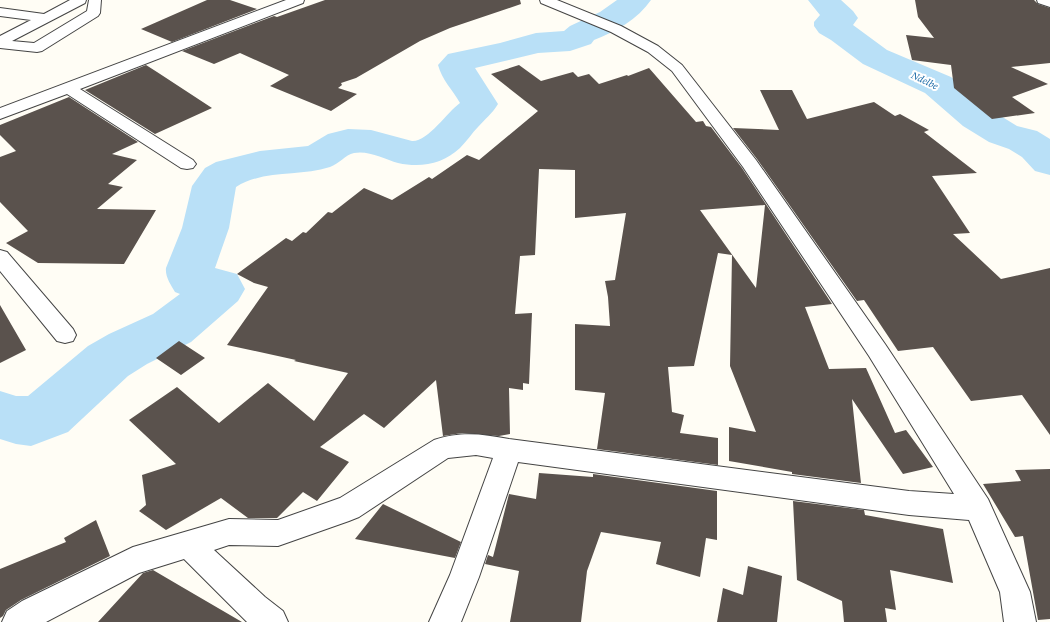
<svg xmlns="http://www.w3.org/2000/svg" width="1050" height="622" viewBox="0 0 1050 622" font-family="'Source Serif 4',serif">
  <rect width="100%" height="100%" fill="#fffdf5"/>
  <g fill="none" stroke-linecap="round" stroke-linejoin="round">
    <!-- river -->
    <path fill="#b9e0f7" fill-rule="evenodd" d="M 617,0 L 651,0 C 638,19 615,32 594,40 L 591,44 L 570,51 L 538,53 L 475,68 L 498,104 C 492,114 485,119 478,127 C 472,133 467,141 460,148 C 443,164 421,168 398,163 C 385,159 368,150 354,153 C 345,155 339,164 330,167 C 299,177 265,169 236,187 L 229,228 L 215,268 L 237,274 L 245,289 L 238,301 L 191,342 L 147,364 L 128,376 L 68,432 L 31,446 L 16,444 L 0,439 L 0,391 L 16,396 L 28,396 L 88,346 L 109,334 L 153,314 L 180,294 L 175,292 C 171,285 165,277 166,268 L 182,228 L 192,186 L 205,168 L 216,162 L 260,151 L 308,146 L 328,134 L 348,129 L 371,130 L 412,141 C 428,142 447,112 460,103 C 452,89 442,80 438,65 L 448,54 L 500,43 L 536,33 L 564,31 L 570,26 L 600,12 Z
      M 808,0 L 841,0 L 853,11 L 858,18 L 853,25 L 887,50 L 951,77 L 991,110 L 1017,126 L 1037,131 L 1050,139 L 1050,175 L 1035,171 L 1022,157 L 1009,149 L 989,142 L 963,126 L 925,93 L 863,64 L 831,40 L 819,33 L 814,26 L 814,22 L 820,15 Z"/>
  </g>
  <!-- building -->
  <path fill="#5a524d" fill-rule="evenodd" d="M 207,0 L 230,0 L 257,9 L 172,42 L 141,29 Z
    M 325,0 L 520,0 L 521,4 L 450,28 L 420,41 L 356,78 L 341,83 L 342,85 L 338,88 L 357,94 L 331,111 L 270,86 L 289,75 L 240,53 L 214,64 L 182,51 L 274,16 L 277,17 Z
    M 915,0 L 1034,0 L 1038,4 L 1050,8 L 1050,63 L 1011,67 L 1048,84 L 1012,97 L 1035,113 L 992,119 L 954,88 L 951,65 L 912,60 L 906,35 L 934,38 L 918,17 Z
    M 146,65 L 157,72 L 212,108 L 155,134 L 85,90 Z
    M 519,65 L 541,81 L 573,72 L 578,77 L 589,74 L 599,84 L 627,75 L 628,76 L 649,68 L 696,122 L 703,121 L 706,126 L 711,127 L 742,168 L 832,304 L 805,307 L 829,369 L 866,368 L 895,433 L 906,430 L 933,467 L 903,474 L 852,399 L 861,483 L 792,474 L 792,472 L 729,461 L 729,427 L 756,432 L 730,366 L 732,255 L 718,253 L 694,366 L 668,367 L 672,412 L 684,415 L 680,433 L 718,438 L 718,465 L 597,449 L 605,393 L 575,390 L 575,324 L 610,326 L 608,297 L 605,281 L 615,280 L 626,213 L 575,218 L 575,170 L 539,169 L 535,255 L 520,256 L 515,314 L 532,313 L 529,384 L 523,383 L 523,390 L 509,388 L 510,434 L 499,436 L 462,433 L 443,436 L 436,380 L 384,428 L 364,414 L 320,447 L 349,462 L 317,501 L 303,492 L 277,518 L 248,518 L 221,498 L 166,530 L 139,511 L 146,505 L 142,475 L 176,464 L 129,420 L 177,387 L 219,423 L 268,383 L 314,421 L 348,373 L 294,361 L 296,360 L 227,345 L 268,287 L 254,283 L 237,274 L 286,238 L 292,241 L 303,232 L 306,233 L 328,212 L 332,213 L 364,188 L 392,200 L 429,177 L 432,179 L 467,155 L 479,160 L 538,111 L 491,74 ZM 765,205 L 756,288 L 700,210 Z
    M 760,90 L 792,90 L 807,119 L 874,102 L 895,116 L 900,114 L 929,130 L 924,132 L 977,173 L 932,176 L 970,233 L 953,234 L 1001,279 L 1050,268 L 1050,435 L 1022,395 L 971,401 L 933,347 L 898,351 L 864,300 L 857,301 L 757,159 L 733,128 L 779,130 Z
    M 69,97 L 138,142 L 112,154 L 137,160 L 108,184 L 123,187 L 97,209 L 156,210 L 124,264 L 38,263 L 6,243 L 28,231 L 0,202 L 0,157 L 16,151 L 0,135 L 0,125 Z
    M 0,305 L 26,350 L 0,363 Z
    M 179,341 L 205,358 L 181,375 L 156,358 Z
    M 1050,469 L 1050,619 L 1038,620 L 1023,536 L 1015,537 L 983,484 L 1021,481 L 1015,470 Z
    M 539,473 L 593,477 L 593,474 L 717,491 L 717,540 L 706,538 L 700,577 L 656,564 L 661,542 L 601,532 L 587,571 L 581,622 L 510,622 L 519,571 L 485,564 L 488,555 L 493,557 L 509,494 L 536,499 Z
    M 793,501 L 864,510 L 865,515 L 943,529 L 953,583 L 890,570 L 896,610 L 885,608 L 887,622 L 844,622 L 842,601 L 797,580 Z
    M 383,504 L 461,542 L 455,558 L 355,539 Z
    M 96,520 L 110,556 L 21,600 L 6,610 L 3,616 L 0,618 L 0,569 L 66,542 L 64,538 Z
    M 748,566 L 782,576 L 777,622 L 717,622 L 723,588 L 743,595 Z
    M 153,570 L 182,587 L 242,622 L 98,622 L 143,573 Z"/>
  <g fill="none" stroke-linecap="round" stroke-linejoin="round">
    <!-- street casing -->
    <g stroke="#444" stroke-width="2">
      <path id="street" d="M 70,0 L 86,0 L 85,3 L 12,41 L 34,43 L 87,11 L 89,0 L 101,0 L 100,13 L 98,16 L 42,51 L 37,52 L 0,48 L 0,36 L 31,20 L 0,16 L 0,8 L 44,14 Z
        M 286,0 L 304,0 L 303,3 L 80,89 L 193,160 L 196,164 L 193,168 L 187,169 L 181,168 L 67,94 L 0,119 L 0,108 Z
        M 540,0 L 557,0 L 621,26 L 658,46 L 682,65 L 756,160 L 885,344 L 988,499 L 1030,592 L 1036,622 L 1004,622 L 1000,592 L 969,520 L 909,515 L 518,462 L 479,577 L 461,622 L 429,622 L 450,575 L 493,458 L 476,455 L 448,458 L 359,517 L 349,521 L 278,546 L 229,545 L 214,550 L 265,597 L 283,611 L 288,622 L 247,622 L 184,559 L 139,573 L 46,622 L 2,622 L 7,611 L 22,601 L 133,547 L 229,519 L 278,520 L 340,498 L 434,440 C 461,431 482,434 509,439 L 909,491 L 954,494 L 869,356 L 743,167 L 672,71 L 648,52 L 611,32 L 541,3 Z
        M 1037,0 L 1050,0 L 1050,7 L 1038,3 Z
        M 0,250 L 7,252 L 73,329 L 76,335 L 73,341 L 65,343 L 57,341 L 0,271 Z"/>
    </g>
    <!-- street -->
    <use href="#street" fill="#fff" fill-rule="evenodd"/>
  </g>
  <g text-anchor="middle" stroke-width="4" stroke-linejoin="round" paint-order="stroke">
    <!-- far-water labels -->
    <g font-size="10" font-style="italic" fill="#1768a6" stroke="#fff">
      <text transform="translate(925 80) rotate(26)" y="4">Ndelbe</text>
    </g>
  </g>
</svg>
